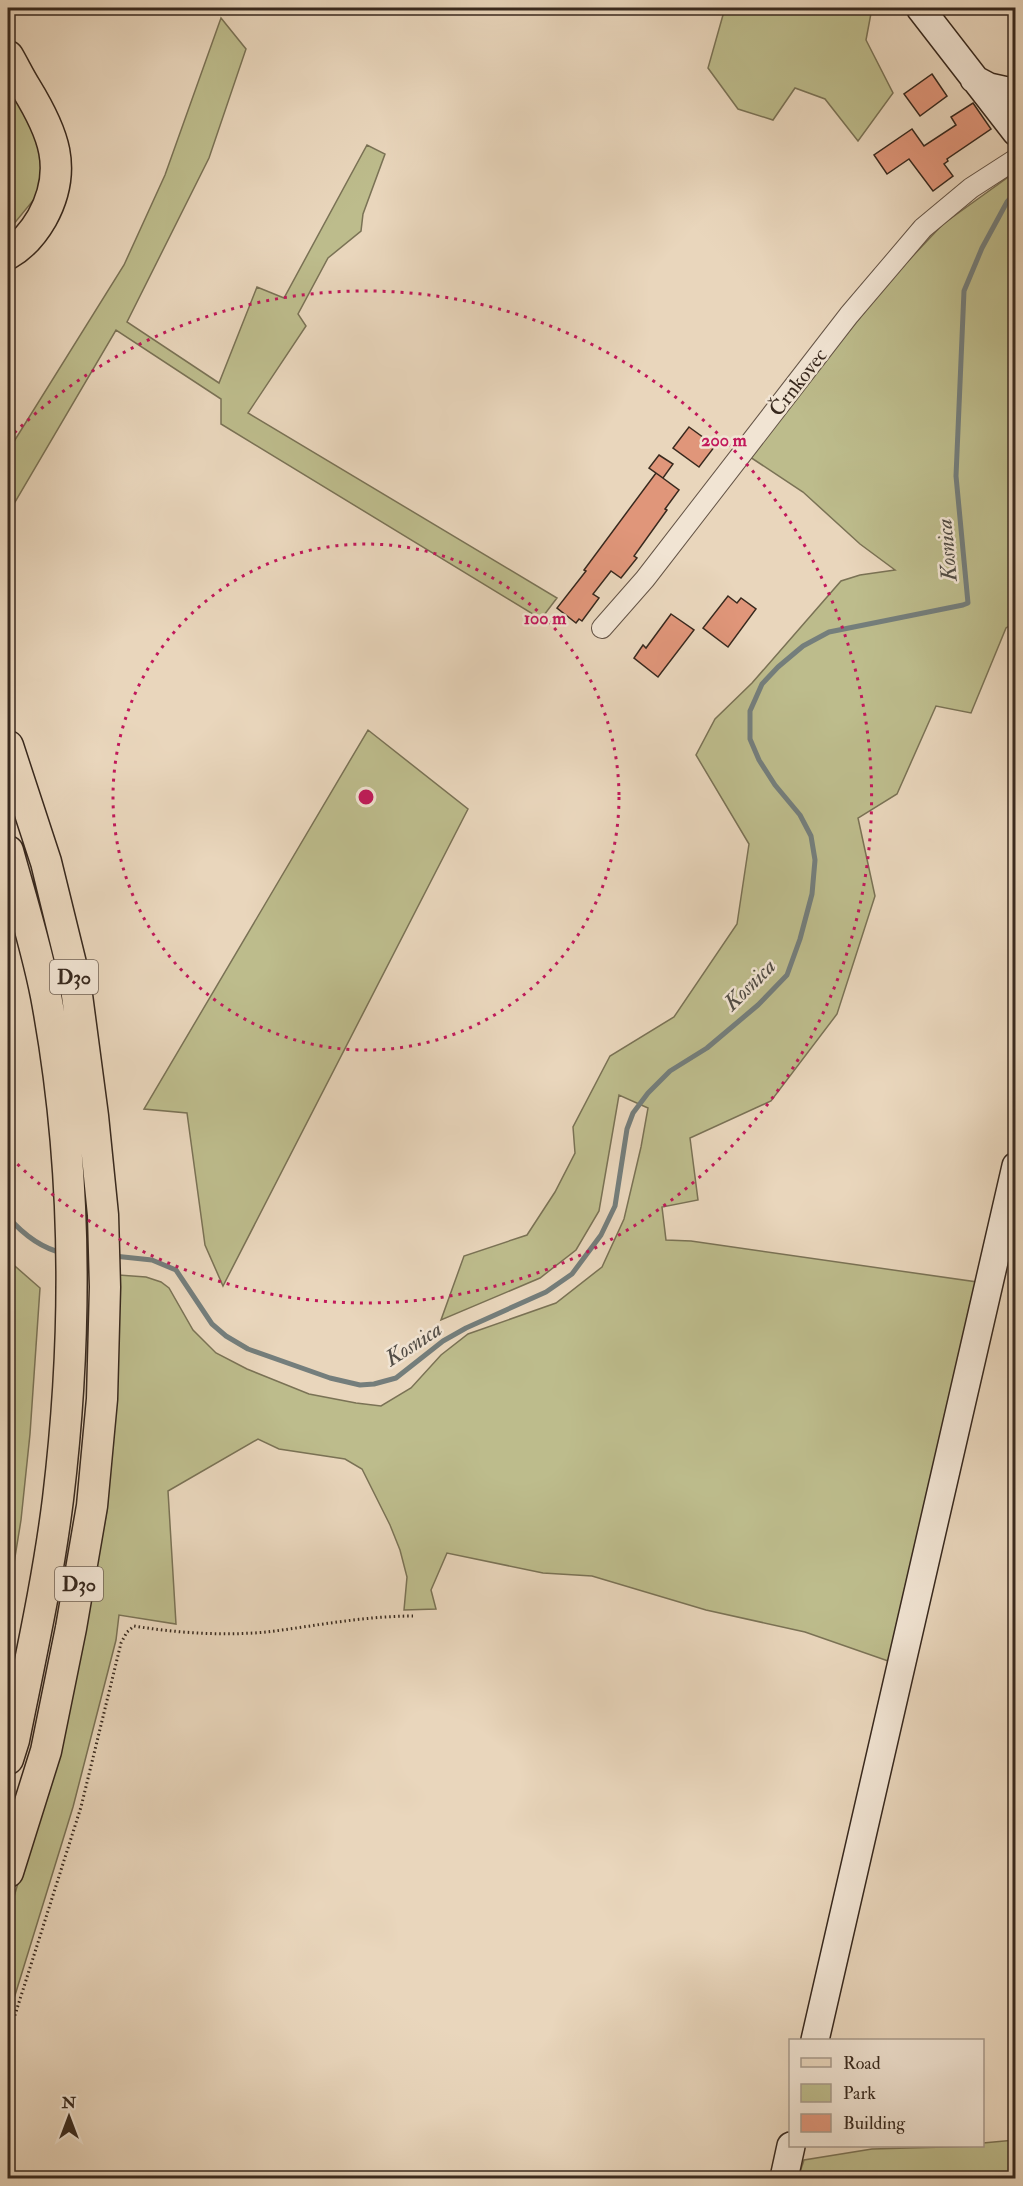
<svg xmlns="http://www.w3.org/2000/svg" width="1023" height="2186" viewBox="0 0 1023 2186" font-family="'IM FELL Double Pica',serif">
  <rect width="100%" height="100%" fill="#e9d6bc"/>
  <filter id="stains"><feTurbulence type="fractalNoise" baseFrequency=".00333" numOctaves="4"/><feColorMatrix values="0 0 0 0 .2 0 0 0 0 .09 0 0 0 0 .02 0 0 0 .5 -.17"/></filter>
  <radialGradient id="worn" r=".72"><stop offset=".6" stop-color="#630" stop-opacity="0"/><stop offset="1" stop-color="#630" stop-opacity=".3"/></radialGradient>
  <!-- green -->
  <path fill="#bdbc8c" stroke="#7a7255" stroke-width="1.5" d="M 730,8 L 872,8 L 866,40 L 893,93 L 858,141 L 825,99 L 795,88 L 773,120 L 738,109 L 708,68 L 723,15 Z
    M 221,18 L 246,49 L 209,158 L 127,322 L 219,383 L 257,287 L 284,298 L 367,145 L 385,154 L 363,214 L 361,231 L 328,258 L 298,314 L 306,326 L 248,413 L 557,598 L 541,619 L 221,424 L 221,399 L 116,330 L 8,514 L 8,451 L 124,265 L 165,175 Z
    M 8,84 L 16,94 L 41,148 L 42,175 L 36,197 L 8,231 Z
    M 1014,173 L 1015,622 L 1006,628 L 971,713 L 936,706 L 897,794 L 858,818 L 875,896 L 837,1014 L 771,1101 L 690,1138 L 698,1200 L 662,1207 L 666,1240 L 691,1241 L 977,1282 L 891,1662 L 805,1632 L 706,1610 L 592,1576 L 543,1573 L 447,1553 L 431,1590 L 436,1609 L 404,1610 L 407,1577 L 400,1550 L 390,1525 L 362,1469 L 345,1459 L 279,1449 L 258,1439 L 168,1491 L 176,1624 L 119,1615 L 116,1640 L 73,1807 L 8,2018 L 8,1917 L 56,1754 L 84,1634 L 107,1510 L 116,1403 L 119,1275 L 146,1277 L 161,1282 L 169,1288 L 193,1330 L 216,1353 L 247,1369 L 309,1394 L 356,1403 L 381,1406 L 411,1388 L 441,1355 L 468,1334 L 556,1303 L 602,1267 L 624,1219 L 641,1147 L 648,1108 L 619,1095 L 599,1211 L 576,1250 L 540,1278 L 441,1320 L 464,1256 L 527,1235 L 555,1192 L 575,1153 L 573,1127 L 610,1056 L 674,1017 L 737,924 L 749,844 L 696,755 L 715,719 L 752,683 L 841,581 L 860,575 L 895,570 L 860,544 L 803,492 L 750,457 L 776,421 L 892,278 L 943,224 Z
    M 368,730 L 468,809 L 223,1286 L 205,1245 L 187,1113 L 144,1109 Z
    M 8,1260 L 40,1288 L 30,1434 L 21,1520 L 8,1600 Z
    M 1015,2140 L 1015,2178 L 798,2178 L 804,2160 L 872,2149 L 982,2146 L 983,2143 Z"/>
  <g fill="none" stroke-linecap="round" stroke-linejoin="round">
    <!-- stream -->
    <path stroke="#747e7c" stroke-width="5" d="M 8,1217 C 23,1234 40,1248 63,1253
      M 114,1256 L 152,1260 L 176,1270 L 212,1324 L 226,1336 L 248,1349 L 330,1378 L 360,1385 L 374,1384 L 396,1378 L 443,1341 L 466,1328 L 546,1292 L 572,1274 L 601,1235 L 615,1206 L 627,1129 L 633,1113 L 648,1093 L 670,1071 L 707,1048 L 758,1005 L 787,975 L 800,939 L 812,894 L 815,860 L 811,836 L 800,815 L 775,785 L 759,760 L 750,739 L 750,711 L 762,684 L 778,667 L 803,646 L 829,632 L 963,605 L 968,603 L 956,476 L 964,291 L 982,248 L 1007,202 L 1016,192"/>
  </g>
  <!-- building -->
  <path fill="#e0967a" stroke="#38291e" stroke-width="1.5" d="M 932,74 L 947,96 L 920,116 L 904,94 Z
    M 973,103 L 991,129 L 947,159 L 948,161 L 944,164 L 953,176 L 933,191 L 909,159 L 887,174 L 874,155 L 912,129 L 924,146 L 956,125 L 951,117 Z
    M 689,427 L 715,446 L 699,467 L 673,448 Z
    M 659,455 L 673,464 L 663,478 L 649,468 Z
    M 656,473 L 679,490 L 665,509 L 667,510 L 634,556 L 637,558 L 621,578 L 611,571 L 593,594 L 599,598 L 582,621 L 579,619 L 576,623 L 557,608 L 586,571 L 584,570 Z
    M 728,596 L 737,603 L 741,598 L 756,609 L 728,647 L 703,628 Z
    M 671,614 L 694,630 L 658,677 L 634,658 L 643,645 L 646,648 Z"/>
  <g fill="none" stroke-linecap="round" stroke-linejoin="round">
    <!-- street casing -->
    <g stroke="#645446" stroke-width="22">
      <path id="street" d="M 602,628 L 645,579 L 849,315 L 923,228 L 971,188 L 1016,159"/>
    </g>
    <!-- secondary casing -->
    <g stroke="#38291e" stroke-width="30">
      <path id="secondary" d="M 920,8 L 1016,132
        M 974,79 L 989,87 L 1016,93
        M 815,2040 L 1016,1166
        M 784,2178 L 791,2146"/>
    </g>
    <!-- primary casing -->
    <g stroke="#38291e" stroke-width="33">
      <path id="primary" d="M 8,56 C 14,66 19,77 26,88 C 53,132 69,169 42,218 C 34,232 22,246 8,254
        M 8,746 L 46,862 L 75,980 L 93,1116 L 103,1215 L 105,1287 L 102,1399 L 92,1506 L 71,1628 L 46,1751 L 8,1872
        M 8,851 C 21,898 37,949 46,996 C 77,1161 78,1333 58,1499 C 48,1580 30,1660 14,1740 L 8,1759"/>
    </g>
    <!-- path -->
    <path stroke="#38291e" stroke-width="3" stroke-dasharray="1.5 3" stroke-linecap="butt" d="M 8,2037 L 81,1807 L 121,1643 L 127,1632 L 134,1626 C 177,1633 223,1636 267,1632 C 315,1626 364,1616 413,1616"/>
    <!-- street -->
    <use href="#street" stroke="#f1e4d3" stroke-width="20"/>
    <!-- secondary -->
    <use href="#secondary" stroke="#f1e4d3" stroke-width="27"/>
    <!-- primary -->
    <use href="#primary" stroke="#e9d6bc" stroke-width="30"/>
  </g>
  <!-- distance rings -->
  <g fill="none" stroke="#c2185b" stroke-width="3" stroke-dasharray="3 6">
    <circle cx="366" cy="797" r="253"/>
    <path d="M8 439A506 506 0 1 1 8 1155"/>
  </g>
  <g text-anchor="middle" stroke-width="5" stroke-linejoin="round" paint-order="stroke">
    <!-- shield labels -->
    <g fill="#f1e4d3" stroke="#706154" stroke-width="1.5">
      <rect x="50" y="960" width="48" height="34" rx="4.5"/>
      <rect x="55" y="1567" width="48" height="34" rx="4.5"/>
    </g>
    <g font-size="20" font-weight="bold" fill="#38291e">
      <text x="74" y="984">D30</text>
      <text x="79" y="1591">D30</text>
    </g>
    <!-- street labels -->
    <g font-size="21" fill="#38291e" stroke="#f1e4d3">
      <text transform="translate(798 382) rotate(-52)" y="7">Črnkovec</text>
    </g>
    <!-- water labels -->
    <g font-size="22" font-style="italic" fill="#514c45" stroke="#f1e4d3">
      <text transform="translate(946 550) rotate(-95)" y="8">Kosnica</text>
      <text transform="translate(749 984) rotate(-45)" y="8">Kosnica</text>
      <text transform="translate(413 1343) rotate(-33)" y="8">Kosnica</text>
    </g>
  </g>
  <circle cx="366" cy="797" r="9" fill="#c2185b" stroke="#f1e4d3" stroke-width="3"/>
  <g font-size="18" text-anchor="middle" font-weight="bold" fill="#c2185b" stroke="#f1e4d3" stroke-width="5" stroke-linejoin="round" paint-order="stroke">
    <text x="724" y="446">200 m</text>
    <text x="545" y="624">100 m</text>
  </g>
  <!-- margin -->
  <rect width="1023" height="2186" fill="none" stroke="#e9d6bc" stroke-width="30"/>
  <rect x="9" y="9" width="1005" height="2168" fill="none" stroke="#38291e" stroke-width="3"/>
  <rect x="15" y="15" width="993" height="2156" fill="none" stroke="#38291e" stroke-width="1.5"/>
  <!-- legend -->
  <rect x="789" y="2039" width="195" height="108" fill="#f1e4d3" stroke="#a7998b" stroke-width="1.5"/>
  <rect x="801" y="2058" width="30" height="9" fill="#e9d6bc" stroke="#a7998b" stroke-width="1.5"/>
  <text x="843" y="2069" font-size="18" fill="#38291e">Road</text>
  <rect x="801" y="2084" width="30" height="18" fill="#bdbc8c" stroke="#a7998b" stroke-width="1.5"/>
  <text x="843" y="2099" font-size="18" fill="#38291e">Park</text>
  <rect x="801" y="2114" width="30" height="18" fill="#e0967a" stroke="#a7998b" stroke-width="1.5"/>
  <text x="843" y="2129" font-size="18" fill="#38291e">Building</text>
  <!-- north arrow -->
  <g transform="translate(69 2117)" stroke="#f1e4d3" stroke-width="4.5" paint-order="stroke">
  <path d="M0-4.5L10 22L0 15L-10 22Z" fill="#38291e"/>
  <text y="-9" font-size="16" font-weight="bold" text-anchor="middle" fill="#38291e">N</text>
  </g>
  <rect width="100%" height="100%" filter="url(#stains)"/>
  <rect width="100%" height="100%" fill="url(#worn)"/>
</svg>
